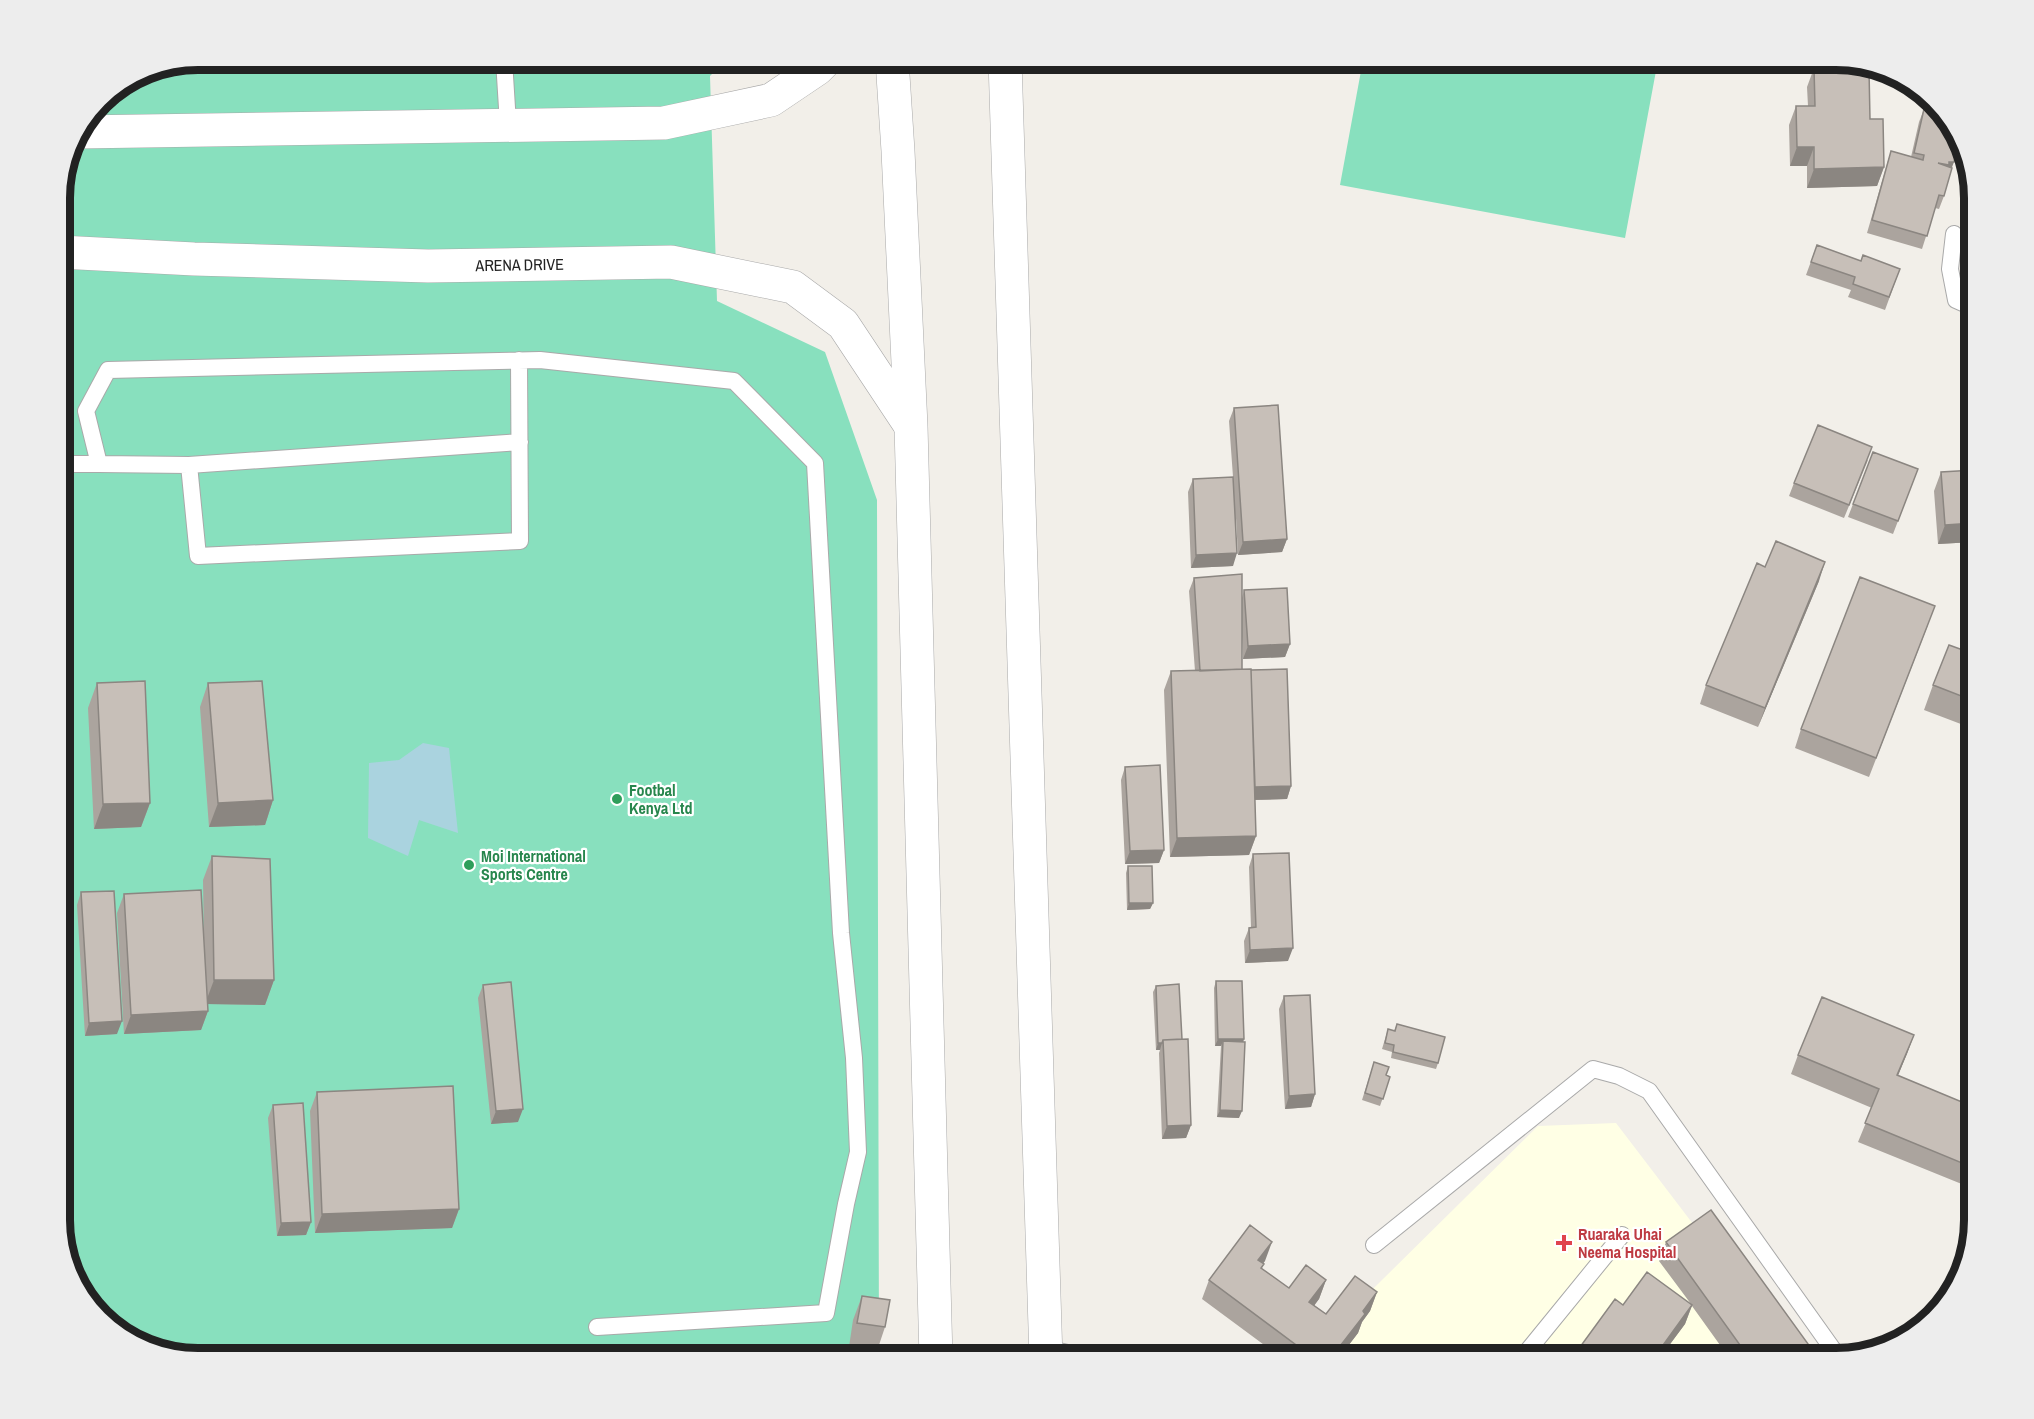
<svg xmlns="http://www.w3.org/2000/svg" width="2034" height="1419" viewBox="0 0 2034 1419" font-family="'Archivo Narrow',sans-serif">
  <rect width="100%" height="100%" fill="#f2efe9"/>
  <!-- education -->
  <path fill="#ffffe5" d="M 1616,1123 L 1796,1359 L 1302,1359 L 1538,1126 Z"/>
  <!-- pitch -->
  <path fill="#88e0be" d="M 198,60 L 726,60 L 710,76 L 717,301 L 825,352 L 877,500 L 879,1359 L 198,1359 L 121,1335 L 78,1290 L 60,1229 L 60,190 L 71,145 L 101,100 L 146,70 Z
    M 1363,60 L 1658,60 L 1625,238 L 1340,185 Z"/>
  <!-- water -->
  <path fill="#aad3df" d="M 423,743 L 449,748 L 458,833 L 419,820 L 408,856 L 368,838 L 369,763 L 399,760 Z"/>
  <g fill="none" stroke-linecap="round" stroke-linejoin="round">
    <!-- service casing -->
    <g stroke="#a9a9a9" stroke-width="18">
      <path id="service" d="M 504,60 L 508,124
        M 1954,234 L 1950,269 L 1956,300 L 1974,308
        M 519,360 L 520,541 L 198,556 L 189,465 L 520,442
        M 60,464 L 99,464 L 86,411 L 108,370 L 540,360 L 734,381 L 815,463 L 841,933 L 854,1058 L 858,1152 L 846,1204 L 826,1313 L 597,1327
        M 99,464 L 189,465
        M 1374,1245 L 1593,1069 L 1619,1076 L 1649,1091 L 1839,1358
        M 1045,1348 L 1095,1359
        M 1498,1359 L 1506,1356 L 1512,1359
        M 1521,1359 L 1622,1235"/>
    </g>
    <!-- minor casing -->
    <g stroke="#a9a9a9" stroke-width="34">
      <g id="minor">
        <path d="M 892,60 L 898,151 L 911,426 L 936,1359"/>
        <path d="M 1005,60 L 1046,1359"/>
        <path d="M 79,132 L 664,123 L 771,100 L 817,69 L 826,60"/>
        <path id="s1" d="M 60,252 L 194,259 L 428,266 L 671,262 L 793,287 L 843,324 L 910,425"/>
      </g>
    </g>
    <!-- service -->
    <use href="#service" stroke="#fff" stroke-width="16"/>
    <!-- minor -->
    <use href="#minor" stroke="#fff" stroke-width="33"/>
  </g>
  <!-- wall -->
  <path fill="#aba49e" d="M 1814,68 L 1870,119 L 1884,167 L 1877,186 L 1807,188 L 1807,166 L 1790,166 L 1789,125 L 1796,106 L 1808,106 L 1807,87 Z
    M 1924,109 L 1952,168 L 1944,196 L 1939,209 L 1935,208 L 1922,249 L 1867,233 L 1887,164 L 1891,151 L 1911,157 L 1919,122 Z
    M 1973,194 L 1974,198 L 1974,205 L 1970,204 Z
    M 1817,245 L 1861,261 L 1900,269 L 1885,310 L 1848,297 L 1851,290 L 1806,275 Z
    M 1234,408 L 1287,539 L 1282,552 L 1238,555 L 1236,518 L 1233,566 L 1191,568 L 1188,492 L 1193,479 L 1233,477 L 1229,421 Z
    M 1873,452 L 1918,469 L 1893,534 L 1848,517 Z
    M 1868,460 L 1844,518 L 1789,496 L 1794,483 Z
    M 1974,470 L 1974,542 L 1938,544 L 1934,491 L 1941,472 Z
    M 1765,567 L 1819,581 L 1758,727 L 1700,704 L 1706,685 Z
    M 1194,578 L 1242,598 L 1244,590 L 1290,644 L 1285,657 L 1243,659 L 1242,636 L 1242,669 L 1291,786 L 1287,799 L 1255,800 L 1256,836 L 1249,855 L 1170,857 L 1164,690 L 1171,671 L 1195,671 L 1189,591 Z
    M 1928,625 L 1869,777 L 1795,748 L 1801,729 Z
    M 1974,654 L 1974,729 L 1924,710 L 1933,685 Z
    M 97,683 L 150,803 L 141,827 L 94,829 L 88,708 Z
    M 208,683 L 273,800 L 265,825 L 209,827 L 200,707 Z
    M 1125,767 L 1164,850 L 1159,863 L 1125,864 L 1121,780 Z
    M 1974,799 L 1974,813 L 1970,811 Z
    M 1253,854 L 1288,961 L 1245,963 L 1244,941 L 1249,928 L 1251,928 L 1249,867 Z
    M 212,856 L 274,980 L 265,1005 L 208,1004 L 208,1011 L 201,1030 L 124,1034 L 117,913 L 124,894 L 204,945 L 203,880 Z
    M 1128,866 L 1153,903 L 1150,909 L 1127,910 L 1126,873 Z
    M 81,892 L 117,1034 L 85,1036 L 77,905 Z
    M 1216,981 L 1244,1039 L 1243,1042 L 1239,1118 L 1217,1117 L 1221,1046 L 1215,1046 L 1214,988 Z
    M 483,985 L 518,1122 L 491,1124 L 478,998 Z
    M 1156,986 L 1182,1039 L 1191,1125 L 1186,1138 L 1162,1139 L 1159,1053 L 1160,1050 L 1156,1050 L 1153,992 Z
    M 1284,996 L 1315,1094 L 1311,1107 L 1285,1109 L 1279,1009 Z
    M 1397,1024 L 1438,1063 L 1436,1069 L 1391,1058 L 1392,1052 L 1382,1049 L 1388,1029 L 1394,1031 Z
    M 1914,1035 L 1898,1076 L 1974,1107 L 1974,1189 L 1858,1142 L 1872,1108 L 1791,1074 L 1798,1055 Z
    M 1374,1062 L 1386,1075 L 1390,1077 L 1380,1106 L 1362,1100 Z
    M 317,1092 L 459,1209 L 452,1228 L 315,1233 L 310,1111 Z
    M 273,1105 L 311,1222 L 306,1235 L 277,1236 L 268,1118 Z
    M 1666,1242 L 1811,1348 L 1807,1359 L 1730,1359 L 1692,1306 L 1685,1324 L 1662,1355 L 1668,1359 L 1571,1359 L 1623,1305 L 1691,1304 L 1659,1261 Z
    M 1265,1261 L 1263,1263 L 1262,1269 L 1289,1288 L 1326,1280 L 1319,1299 L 1314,1305 L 1326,1314 L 1377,1292 L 1370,1311 L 1362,1322 L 1358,1333 L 1338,1359 L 1283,1359 L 1202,1299 L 1209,1280 Z
    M 862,1296 L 885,1327 L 877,1351 L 849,1347 L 853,1320 Z"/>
  <!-- shaded-wall -->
  <path fill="#8b8681" d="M 1797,147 L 1814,147 L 1807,166 L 1790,166 Z
    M 1949,162 L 1954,162 L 1949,175 L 1945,175 Z
    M 1884,167 L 1877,186 L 1807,188 L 1814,169 Z
    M 1974,523 L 1974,542 L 1938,544 L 1945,525 Z
    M 1287,539 L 1282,552 L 1238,555 L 1243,542 Z
    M 1237,553 L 1233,566 L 1191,568 L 1196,555 Z
    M 1825,562 L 1819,581 L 1758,727 L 1765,708 Z
    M 1290,644 L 1285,657 L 1243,659 L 1248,646 Z
    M 1291,786 L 1287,799 L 1250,800 L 1255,787 Z
    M 273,800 L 265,825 L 209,827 L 218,803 Z
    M 150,803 L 141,827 L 94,829 L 103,804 Z
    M 1256,836 L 1249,855 L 1170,857 L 1177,838 Z
    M 1164,850 L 1159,863 L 1125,864 L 1130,851 Z
    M 1129,903 L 1153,903 L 1150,909 L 1127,910 Z
    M 1293,948 L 1288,961 L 1245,963 L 1250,950 Z
    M 214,980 L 274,980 L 265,1005 L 205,1004 Z
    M 208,1011 L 201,1030 L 124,1034 L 131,1015 Z
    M 122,1021 L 117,1034 L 85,1036 L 89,1023 Z
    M 1914,1035 L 1907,1054 L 1890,1094 L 1897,1075 Z
    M 1218,1039 L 1244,1039 L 1242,1045 L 1223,1041 L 1221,1046 L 1215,1046 Z
    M 1158,1043 L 1162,1043 L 1160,1050 L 1156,1050 Z
    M 1315,1094 L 1311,1107 L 1285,1109 L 1289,1096 Z
    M 523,1109 L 518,1122 L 491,1124 L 496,1111 Z
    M 1220,1110 L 1242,1111 L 1239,1118 L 1217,1117 Z
    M 1191,1125 L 1186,1138 L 1162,1139 L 1167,1126 Z
    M 459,1209 L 452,1228 L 315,1233 L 322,1214 Z
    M 311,1222 L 306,1235 L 277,1236 L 281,1223 Z
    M 1272,1242 L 1265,1261 L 1251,1279 L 1258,1260 Z
    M 1326,1280 L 1319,1299 L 1303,1321 L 1309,1302 Z
    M 1377,1292 L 1370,1311 L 1362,1322 L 1358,1333 L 1338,1359 L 1330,1359 L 1363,1311 Z
    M 1692,1305 L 1685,1324 L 1659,1359 L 1658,1352 Z
    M 1811,1348 L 1807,1359 L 1796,1359 Z"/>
  <!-- building -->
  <path fill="#c7bfb8" stroke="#8b8681" stroke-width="1.5" d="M 1859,67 L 1869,70 L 1870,119 L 1883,119 L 1884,167 L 1814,169 L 1814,147 L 1797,147 L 1796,106 L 1815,106 L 1814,68 Z
    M 1924,109 L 1937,112 L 1960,137 L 1954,162 L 1949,162 L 1949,165 L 1938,163 L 1952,168 L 1944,196 L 1939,195 L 1927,236 L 1872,220 L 1891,151 L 1923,160 L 1924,155 L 1914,153 Z
    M 1817,245 L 1861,261 L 1863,255 L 1900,269 L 1889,297 L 1853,284 L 1855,277 L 1811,262 Z
    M 1278,405 L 1287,539 L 1243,542 L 1234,408 Z
    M 1818,425 L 1872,447 L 1849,505 L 1794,483 Z
    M 1873,452 L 1918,469 L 1898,521 L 1853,504 Z
    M 1974,470 L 1974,523 L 1945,525 L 1941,472 Z
    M 1233,477 L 1237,553 L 1196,555 L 1193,479 Z
    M 1776,541 L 1825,562 L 1765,708 L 1706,685 L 1757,563 L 1765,567 Z
    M 1242,574 L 1242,669 L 1200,671 L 1194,578 Z
    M 1860,577 L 1935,606 L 1876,758 L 1801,729 Z
    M 1287,588 L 1290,644 L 1248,646 L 1244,590 Z
    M 1949,645 L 1974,654 L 1974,701 L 1933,685 Z
    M 1251,669 L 1256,836 L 1177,838 L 1171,671 Z
    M 1287,669 L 1291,786 L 1255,787 L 1251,670 Z
    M 145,681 L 150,803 L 103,804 L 97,683 Z
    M 262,681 L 273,800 L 218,803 L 208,683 Z
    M 1160,765 L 1164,850 L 1130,851 L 1125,767 Z
    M 1289,853 L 1293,948 L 1250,950 L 1249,928 L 1256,927 L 1253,854 Z
    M 212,856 L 270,859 L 274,980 L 214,980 Z
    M 1128,866 L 1152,866 L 1153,903 L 1129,903 Z
    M 201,890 L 208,1011 L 131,1015 L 124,894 Z
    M 114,891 L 122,1021 L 89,1023 L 81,892 Z
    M 1216,981 L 1242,981 L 1244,1039 L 1218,1039 Z
    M 511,982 L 523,1109 L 496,1111 L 483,985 Z
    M 1179,984 L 1182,1039 L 1163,1040 L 1162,1043 L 1158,1043 L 1156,986 Z
    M 1310,995 L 1315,1094 L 1289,1096 L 1284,996 Z
    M 1822,997 L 1914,1035 L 1897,1075 L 1974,1107 L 1974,1168 L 1865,1123 L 1879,1089 L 1798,1055 Z
    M 1397,1024 L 1445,1037 L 1438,1063 L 1393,1052 L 1394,1045 L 1385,1043 L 1388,1029 L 1395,1031 Z
    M 1188,1039 L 1191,1125 L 1167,1126 L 1163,1040 Z
    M 1223,1041 L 1245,1042 L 1242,1111 L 1220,1110 Z
    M 1374,1062 L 1389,1067 L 1386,1075 L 1390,1077 L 1383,1099 L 1365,1093 Z
    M 453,1086 L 459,1209 L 322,1214 L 317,1092 Z
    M 303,1103 L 311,1222 L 281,1223 L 273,1105 Z
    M 1711,1210 L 1811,1348 L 1796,1359 L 1750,1359 L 1666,1242 Z
    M 1250,1225 L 1272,1242 L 1258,1260 L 1264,1264 L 1261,1268 L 1289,1288 L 1306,1265 L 1326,1280 L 1309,1302 L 1326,1314 L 1355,1276 L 1377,1292 L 1363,1311 L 1365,1314 L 1330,1359 L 1315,1359 L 1209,1280 Z
    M 1647,1272 L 1692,1305 L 1658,1352 L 1668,1359 L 1574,1359 L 1572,1358 L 1615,1299 L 1623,1305 Z
    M 862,1296 L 890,1300 L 885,1327 L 857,1323 Z"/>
  <!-- markers -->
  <g fill="#2e9e5b" stroke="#fff" stroke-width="2">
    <circle cx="617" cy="799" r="6"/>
    <circle cx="469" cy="865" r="6"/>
  </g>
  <path fill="#e0444e" stroke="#fff" stroke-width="2" d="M1561 1234h6v6h6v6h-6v6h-6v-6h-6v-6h6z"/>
  <g text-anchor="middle" stroke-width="4.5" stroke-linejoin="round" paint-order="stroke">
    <!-- street labels -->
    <g font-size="16" fill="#222" stroke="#fff">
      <text dy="6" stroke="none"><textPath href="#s1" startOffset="460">ARENA DRIVE</textPath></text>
    </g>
    <!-- leisure labels -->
    <g font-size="16" font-weight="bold" fill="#27864d" stroke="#fff" text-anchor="start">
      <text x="629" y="796">Footbal<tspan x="629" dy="18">Kenya Ltd</tspan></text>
      <text x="481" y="862">Moi International<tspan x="481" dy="18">Sports Centre</tspan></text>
    </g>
    <!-- health labels -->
    <g font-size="16" font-weight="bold" fill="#be3a42" stroke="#fff" text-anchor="start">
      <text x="1578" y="1240">Ruaraka Uhai<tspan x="1578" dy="18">Neema Hospital</tspan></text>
    </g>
  </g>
  <!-- crop -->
  <path d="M0 0H2034V1419H0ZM198 70H1836A128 128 0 0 1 1964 198V1220A128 128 0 0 1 1836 1348H198A128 128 0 0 1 70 1220V198A128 128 0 0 1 198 70Z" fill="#ededed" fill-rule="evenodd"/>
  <path fill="none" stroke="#222" stroke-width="8" d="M198 70H1836A128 128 0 0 1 1964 198V1220A128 128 0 0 1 1836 1348H198A128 128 0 0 1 70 1220V198A128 128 0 0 1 198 70Z"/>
</svg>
